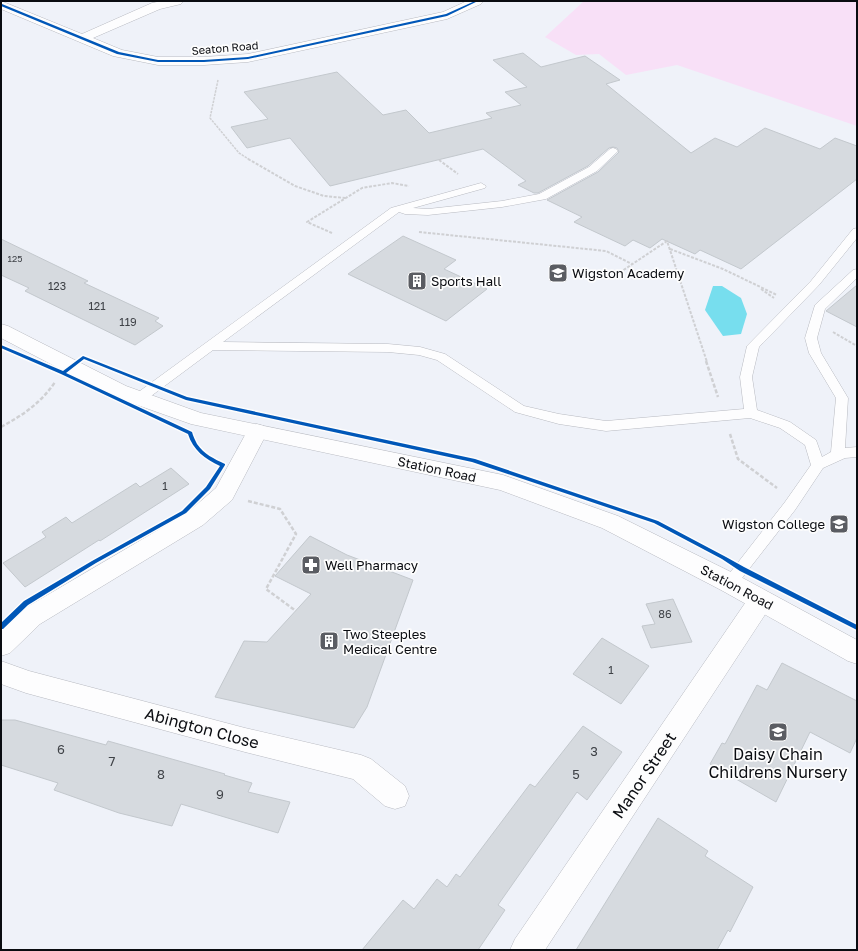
<svg xmlns="http://www.w3.org/2000/svg" width="858" height="951" viewBox="0 0 858 951" font-family="'Golos Text',sans-serif">
  <rect width="100%" height="100%" fill="#eff2f9"/>
  <!-- green -->
  <path fill="#f8e0f7" d="M 584,1 L 857,1 L 857,126 L 677,65 L 626,75 L 599,54 L 576,55 L 545,37 Z"/>
  <!-- water -->
  <path fill="#77deee" d="M 713,286 L 722,286 L 741,298 L 747,314 L 741,334 L 723,336 L 705,310 Z"/>
  <!-- building -->
  <path fill="#d6dadf" stroke="#c3c8cd" d="M 523,53 L 541,67 L 585,56 L 620,80 L 606,84 L 691,153 L 715,138 L 737,147 L 765,128 L 820,149 L 835,138 L 857,146 L 857,179 L 741,269 L 700,250 L 695,254 L 662,239 L 650,248 L 633,240 L 625,246 L 574,222 L 582,217 L 547,200 L 598,172 L 619,152 L 617,148 L 613,147 L 609,148 L 588,166 L 538,193 L 534,193 L 518,185 L 526,181 L 483,149 L 330,186 L 290,138 L 247,148 L 231,127 L 268,119 L 244,92 L 337,72 L 383,115 L 406,110 L 429,133 L 492,118 L 486,113 L 521,105 L 505,92 L 527,87 L 493,60 Z
    M 403,236 L 456,260 L 444,269 L 487,289 L 446,321 L 348,274 Z
    M 1,239 L 88,281 L 84,283 L 159,318 L 155,321 L 163,326 L 135,345 L 25,291 L 29,288 L 1,275 Z
    M 857,285 L 857,327 L 826,311 Z
    M 171,468 L 189,484 L 100,541 L 99,540 L 25,587 L 3,563 L 46,537 L 42,532 L 66,517 L 72,523 L 136,483 L 140,487 Z
    M 310,536 L 347,555 L 413,580 L 367,707 L 354,728 L 215,697 L 244,641 L 267,642 L 311,594 L 275,576 Z
    M 673,599 L 692,642 L 651,648 L 642,626 L 655,624 L 646,604 Z
    M 602,638 L 649,666 L 621,704 L 573,674 Z
    M 782,663 L 857,701 L 857,738 L 850,753 L 810,732 L 776,802 L 710,764 L 722,743 L 725,744 L 757,685 L 767,690 Z
    M 1,720 L 15,720 L 106,745 L 108,741 L 225,774 L 224,775 L 252,783 L 248,792 L 290,802 L 278,833 L 181,804 L 172,826 L 119,813 L 54,790 L 58,783 L 1,765 Z
    M 583,726 L 622,752 L 587,800 L 577,792 L 498,905 L 505,910 L 478,950 L 362,950 L 403,900 L 414,909 L 437,879 L 447,887 L 456,874 L 460,877 L 530,784 L 535,787 Z
    M 658,818 L 708,851 L 705,856 L 753,887 L 730,932 L 728,930 L 717,950 L 576,950 Z"/>
  <g fill="none" stroke-linecap="round" stroke-linejoin="round">
    <!-- service casing -->
    <g stroke="#b8bac1" stroke-width="1">
      <path id="service" d="M 613,148 L 616,149 L 618,151 L 616,153 L 597,171 L 546,199 L 502,207 L 428,215 L 405,214 L 399,212 L 223,342 L 388,344 L 420,347 L 445,354 L 524,406 L 559,414 L 606,421 L 744,409 L 740,377 L 747,346 L 811,281 L 853,229 L 857,228 L 857,238 L 819,285 L 759,347 L 752,377 L 757,410 L 790,422 L 816,440 L 822,457 L 831,452 L 836,398 L 809,353 L 805,338 L 815,305 L 853,270 L 857,269 L 857,278 L 825,309 L 817,338 L 821,353 L 848,398 L 845,448 L 857,447 L 857,457 L 845,458 L 823,468 L 795,510 L 735,587 L 730,589 L 725,587 L 722,583 L 785,502 L 811,465 L 805,445 L 780,428 L 750,418 L 606,431 L 559,424 L 515,412 L 437,360 L 419,355 L 388,352 L 213,350 L 143,402 L 138,403 L 133,402 L 132,399 L 133,396 L 391,208 L 481,183 L 486,186 L 485,188 L 413,208 L 428,209 L 502,201 L 539,194 L 589,167 L 610,149 Z"/>
    </g>
    <!-- minor casing -->
    <g stroke="#b8bac1" stroke-width="1">
      <path id="minor" d="M 1,1 L 82,34 L 152,3 L 162,1 L 183,1 L 181,4 L 160,9 L 93,38 L 122,50 L 158,57 L 204,57 L 248,54 L 443,12 L 467,1 L 483,1 L 481,4 L 447,19 L 248,62 L 204,65 L 158,65 L 113,56 L 1,9 Z
        M 257,424 L 264,426 L 268,431 L 232,500 L 203,525 L 40,624 L 10,653 L 1,656 L 1,629 L 22,610 L 187,513 L 216,488 L 250,426 Z
        M 761,590 L 770,593 L 773,600 L 770,607 L 545,950 L 510,950 L 515,939 L 752,593 Z
        M 1,661 L 29,671 L 245,728 L 361,755 L 371,759 L 405,786 L 409,796 L 405,806 L 395,809 L 385,806 L 353,779 L 245,752 L 26,693 L 1,684 Z"/>
    </g>
    <!-- secondary casing -->
    <g stroke="#b8bac1" stroke-width="1">
      <path id="secondary" d="M 1,324 L 8,326 L 126,386 L 201,413 L 503,475 L 618,516 L 739,576 L 857,640 L 857,664 L 848,661 L 721,590 L 602,528 L 500,490 L 191,424 L 112,396 L 1,338 Z"/>
    </g>
    <!-- path-far2 -->
    <path stroke="#cfd0d3" stroke-width="1.5" stroke-dasharray="2.5 1" stroke-linecap="butt" d="M 218,80 L 210,118 L 239,153 L 250,160"/>
    <!-- path-far1 -->
    <path stroke="#cfd0d3" stroke-width="2" stroke-dasharray="3 1.5" stroke-linecap="butt" d="M 248,159 L 295,186 L 324,196 L 345,198
      M 439,160 L 458,174
      M 419,232 L 606,251 L 632,264
      M 332,233 L 307,222 L 362,188 L 392,183 L 409,186
      M 670,249 L 723,269 L 777,295
      M 616,275 L 667,241 L 707,362
      M 761,289 L 774,298
      M 833,332 L 857,346"/>
    <!-- path -->
    <path stroke="#cfd0d3" stroke-width="2.5" stroke-dasharray="4 2" stroke-linecap="butt" d="M 706,361 L 718,397
      M 1,427 C 23,415 41,403 55,382
      M 730,434 L 738,459 L 777,488
      M 248,501 L 280,509 L 296,534 L 266,589 L 296,611"/>
    <!-- service -->
    <use href="#service" fill="#fdfdfe" fill-rule="evenodd"/>
    <!-- minor -->
    <use href="#minor" fill="#fdfdfe" fill-rule="evenodd"/>
    <!-- secondary -->
    <use href="#secondary" fill="#fdfdfe" fill-rule="evenodd"/>
    <!-- cycleway casing -->
    <g stroke="#fdfdfd" stroke-width="3">
      <path id="cycleway" d="M 475,1 L 478,1 L 447,16 L 248,59 L 204,62 L 158,62 L 117,54 L 1,6 L 1,4 L 2,4 L 119,52 L 158,60 L 204,60 L 248,57 L 446,14 Z
        M 1,345 L 63,371 L 83,356 L 187,397 L 475,459 L 658,521 L 726,557 L 744,567 L 857,625 L 857,630 L 740,571 L 722,559 L 654,523 L 472,462 L 186,400 L 84,359 L 66,373 L 192,432 C 193,436 195,440 197,444 C 204,454 214,459 225,464 L 225,465 L 210,489 L 186,513 L 96,563 L 28,605 L 3,629 L 1,629 L 1,623 L 24,601 L 92,561 L 182,511 L 206,487 L 220,466 C 205,459 193,450 188,434 L 61,374 L 1,348 Z"/>
    </g>
    <!-- cycleway -->
    <use href="#cycleway" fill="#0057b8" fill-rule="evenodd"/>
  </g>
  <!-- icons -->
  <defs>
    <g id="school-square" transform="scale(1)"><rect x="-9" y="-9" width="18" height="18" rx="4" fill="#5a5c62" stroke="#fdfdfd"/><path d="M0-5L7-2L0 1L-7-2ZM-4 1L0 2.5L4 1V4Q0 6-4 4Z" fill="#fff"/></g>
    <g id="building-square" transform="scale(1)"><rect x="-9" y="-9" width="18" height="18" rx="4" fill="#5a5c62" stroke="#fdfdfd"/><path d="M-4-6H4V6H1V3H-1V6H-4ZM-2.5-4.3h1.7v1.8h-1.7ZM.8-4.3h1.7v1.8H.8ZM-2.5-1h1.7V.8h-1.7ZM.8-1h1.7V.8H.8Z" fill="#fff"/></g>
    <g id="pharmacy-square" transform="scale(1)"><rect x="-9" y="-9" width="18" height="18" rx="4" fill="#5a5c62" stroke="#fdfdfd"/><path d="M-2-6h4v4h4v4h-4v4h-4v-4h-4v-4h4Z" fill="#fff"/></g>
  </defs>
  <g fill-rule="evenodd">
    <use href="#school-square" x="558" y="273"/>
    <use href="#building-square" x="417" y="281"/>
    <use href="#school-square" x="839" y="524"/>
    <use href="#pharmacy-square" x="311" y="565"/>
    <use href="#building-square" x="329" y="641"/>
    <use href="#school-square" x="778" y="732"/>
  </g>
  <g text-anchor="middle" stroke-width="3.5" stroke-linejoin="round" paint-order="stroke">
    <!-- far-number labels -->
    <g font-size="9" fill="#3f4247">
      <text x="15" y="262">125</text>
    </g>
    <!-- far-street labels -->
    <g font-size="11" fill="#0a0c11" stroke="#fdfdfd">
      <text transform="translate(225 48) rotate(-5)" y="4">Seaton Road</text>
    </g>
    <!-- number labels -->
    <g font-size="11" fill="#3f4247">
      <text x="57" y="290">123</text>
      <text x="97" y="310">121</text>
      <text x="128" y="326">119</text>
      <text x="165" y="490">1</text>
      <text x="665" y="618">86</text>
      <text x="611" y="674">1</text>
    </g>
    <!-- poi labels -->
    <g font-size="13" fill="#0a0c11" stroke="#fdfdfd" text-anchor="start">
      <text x="572" y="278">Wigston Academy</text>
      <text x="431" y="286">Sports Hall</text>
      <text x="825" y="529" text-anchor="end">Wigston College</text>
      <text x="325" y="570">Well Pharmacy</text>
      <text x="343" y="639">Two Steeples<tspan x="343" dy="15">Medical Centre</tspan></text>
    </g>
    <!-- street labels -->
    <g font-size="13" fill="#0a0c11" stroke="#fdfdfd">
      <text transform="translate(437 469) rotate(12)" y="5">Station Road</text>
      <text transform="translate(737 587) rotate(28)" y="5">Station Road</text>
    </g>
    <!-- near-number labels -->
    <g font-size="13" fill="#3f4247">
      <text x="61" y="754">6</text>
      <text x="594" y="756">3</text>
      <text x="112" y="766">7</text>
      <text x="161" y="779">8</text>
      <text x="576" y="779">5</text>
      <text x="220" y="799">9</text>
    </g>
    <!-- near-street labels -->
    <g font-size="16" fill="#0a0c11" stroke="#fdfdfd">
      <text transform="translate(202 728) rotate(15)" y="6">Abington Close</text>
      <text transform="translate(644 775) rotate(-56)" y="6">Manor Street</text>
    </g>
    <!-- near-poi labels -->
    <g font-size="16" fill="#0a0c11" stroke="#fdfdfd">
      <text x="778" y="760">Daisy Chain<tspan x="778" dy="18">Childrens Nursery</tspan></text>
    </g>
  </g>
  <!-- border -->
  <rect width="858" height="951" fill="none" stroke="#0a0c11" stroke-width="4"/>
</svg>
